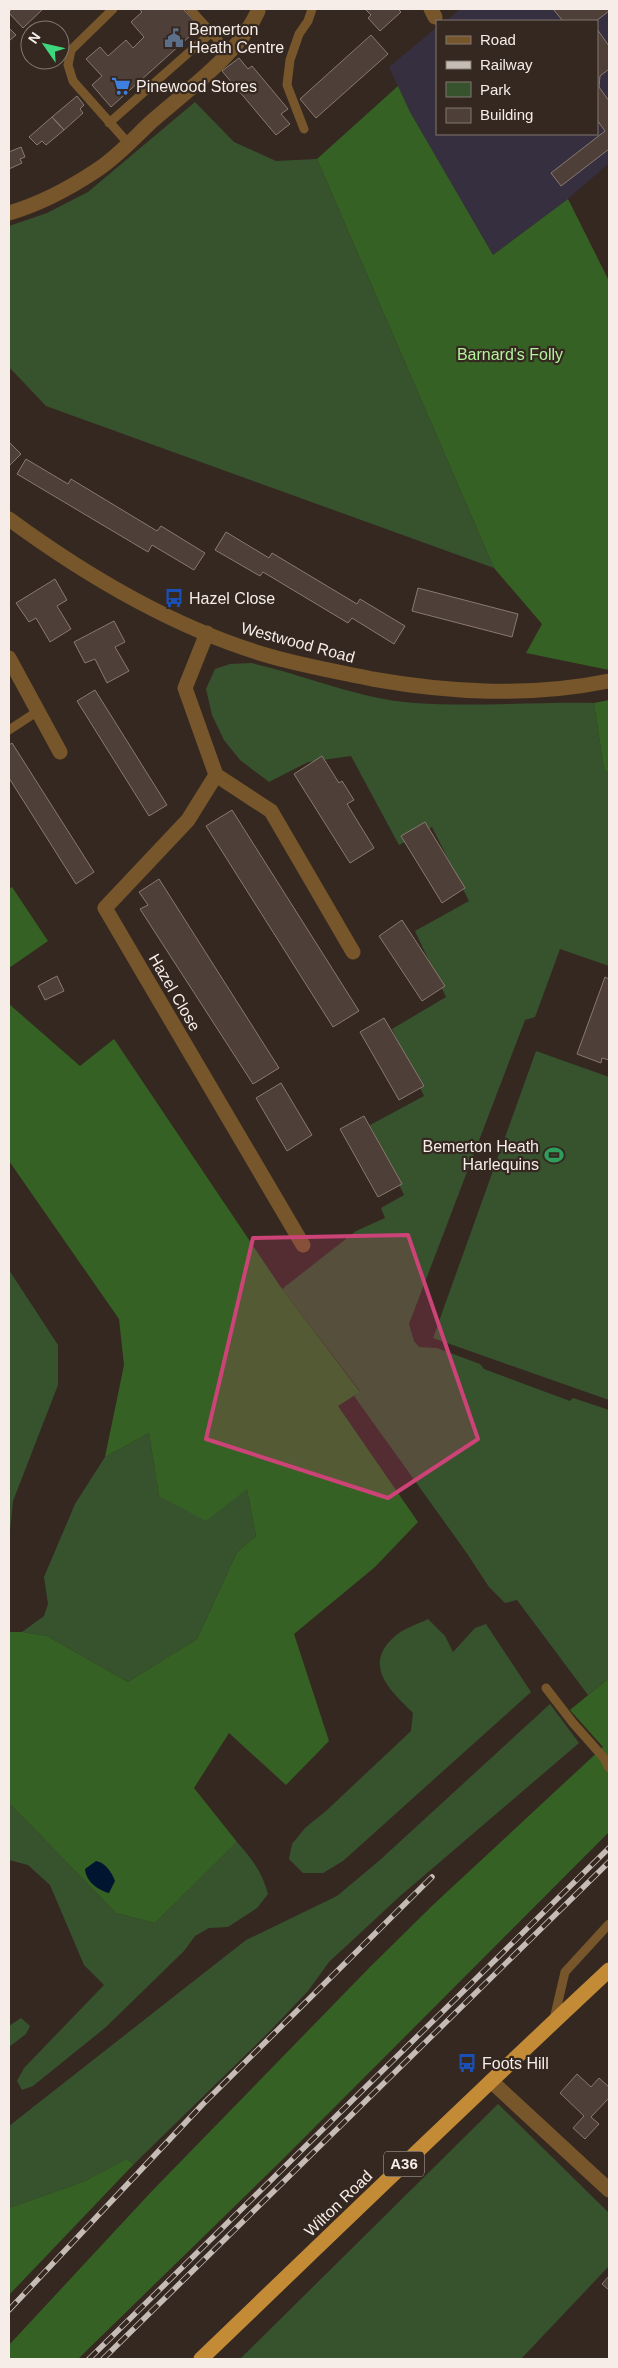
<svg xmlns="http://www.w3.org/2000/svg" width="618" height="2368" viewBox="0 0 618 2368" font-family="Helvetica,sans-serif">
  <rect width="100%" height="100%" fill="#352821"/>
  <!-- education -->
  <path fill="#352f40" d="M 460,9 L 609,9 L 609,163 L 568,199 L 493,255 L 410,112 L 389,67 L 437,27 L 437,134 L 597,134 L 597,21 L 446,21 Z"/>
  <!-- green -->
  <path fill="#37532e" d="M 195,102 L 234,142 L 276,161 L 317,159 L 494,568 L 46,406 L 9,367 L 9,226 L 47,213 L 88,192 Z
    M 251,663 C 305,675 359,699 414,703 C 474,707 534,702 594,703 L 604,770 L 609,773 L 609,966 L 560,949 L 535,1017 L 525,1020 L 409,1324 L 414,1341 L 419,1347 L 437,1348 L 480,1364 L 484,1369 L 570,1401 L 573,1398 L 609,1410 L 609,1678 L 588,1695 L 517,1600 L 505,1603 L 489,1587 L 466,1552 L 354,1396 L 360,1391 L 282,1289 L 356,1231 L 385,1218 L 381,1208 L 404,1195 L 370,1125 L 424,1096 L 392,1029 L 446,997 L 415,931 L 469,901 L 432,827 L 399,845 L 351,756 L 308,762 L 269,782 L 240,760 L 224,740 L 212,715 L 206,689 L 215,669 L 230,664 Z
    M 536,1051 L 609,1077 L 609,1400 L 433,1338 Z
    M 9,1270 L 58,1345 L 58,1385 L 13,1501 L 9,1541 Z
    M 149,1433 L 159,1496 L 247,1489 L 256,1536 L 237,1552 L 197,1639 L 128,1682 L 47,1636 L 22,1632 L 44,1616 L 48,1604 L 44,1577 L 75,1504 L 105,1457 Z
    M 428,1619 L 445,1636 L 453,1652 L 475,1628 L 486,1624 L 531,1692 L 343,1861 L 323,1873 L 303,1873 L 289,1859 L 292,1844 L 305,1828 L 326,1811 L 411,1731 L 413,1713 C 391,1691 362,1666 394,1637 C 402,1629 418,1624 428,1619 Z
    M 550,1704 L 579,1743 L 399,1897 L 329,1962 L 308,1991 L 270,2031 L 134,2164 L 126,2159 L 85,2181 L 9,2208 L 9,2126 L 246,1940 L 337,1896 L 380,1860 Z
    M 9,1803 L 116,1913 L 155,1923 L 237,1842 C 252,1859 262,1872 268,1894 L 257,1908 L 228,1927 L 209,1928 L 195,1936 L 184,1951 L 106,2027 L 33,2086 L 22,2090 L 17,2081 L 24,2068 L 104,1985 L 84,1965 L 50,1885 L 28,1865 L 9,1860 Z
    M 21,2018 L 30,2026 L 26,2034 L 9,2047 L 9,2026 Z
    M 498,2104 L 609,2213 L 609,2266 L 521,2359 L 240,2359 Z"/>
  <!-- forest -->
  <path fill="#366124" d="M 398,86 L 410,112 L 493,255 L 568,199 L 609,281 L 609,670 L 526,653 L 542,624 L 494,568 L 317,159 Z
    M 609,700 L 609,773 L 604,770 L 594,703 Z
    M 12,887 L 48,941 L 9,968 L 9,889 Z
    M 9,1004 L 80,1066 L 114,1039 L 282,1289 L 360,1392 L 338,1406 L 418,1522 L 375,1567 L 294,1634 L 329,1741 L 286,1785 L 229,1733 L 194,1788 L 237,1842 L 155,1923 L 116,1913 L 9,1803 L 9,1632 L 22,1632 L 47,1636 L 128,1682 L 197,1639 L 237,1552 L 256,1536 L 247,1489 L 206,1521 L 159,1496 L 149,1433 L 105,1457 L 124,1365 L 119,1319 L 9,1161 Z
    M 609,1678 L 609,1832 L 280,2162 L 78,2359 L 9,2359 L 9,2345 L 152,2191 L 370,1967 L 434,1904 L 603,1747 L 570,1710 Z
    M 126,2159 L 134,2164 L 9,2295 L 9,2208 L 85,2181 Z"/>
  <!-- water -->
  <path fill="#001630" d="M 96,1861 C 106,1863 112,1873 115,1881 L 109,1893 C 98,1890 86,1882 85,1869 Z"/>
  <!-- building -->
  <path fill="#4e4038" stroke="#897970" d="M 11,9 L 43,9 L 23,28 L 9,13 Z
    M 139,9 L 183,9 L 200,27 L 111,107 L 92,85 L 102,76 L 86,59 L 100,47 L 108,56 L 126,40 L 133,48 L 144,37 L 131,22 L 142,12 Z
    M 365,9 L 398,9 L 401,12 L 380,31 L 368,18 L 371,15 Z
    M 553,9 L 609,9 L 609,11 L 596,21 L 563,21 Z
    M 9,28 L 16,35 L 9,41 Z
    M 597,29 L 609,46 L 609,69 L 600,76 L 599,87 L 609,101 L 609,149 L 561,186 L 551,173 L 605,131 L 597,120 Z
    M 371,35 L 388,54 L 316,118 L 300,99 Z
    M 239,58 L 248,69 L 252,66 L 288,109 L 281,114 L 290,124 L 276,135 L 222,71 Z
    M 77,96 L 84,105 L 80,109 L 83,113 L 64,130 L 52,117 Z
    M 52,117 L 64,130 L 46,145 L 42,141 L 37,145 L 29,137 Z
    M 21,147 L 25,157 L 20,159 L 22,163 L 9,169 L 9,152 Z
    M 9,442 L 21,454 L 9,466 Z
    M 26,459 L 68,484 L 71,479 L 157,531 L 161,526 L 205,553 L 194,570 L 152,545 L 148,552 L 17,474 Z
    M 226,532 L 269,558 L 272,553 L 357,604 L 360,599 L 405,626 L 394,644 L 352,618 L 348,623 L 263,572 L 260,576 L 215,550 Z
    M 55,579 L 67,600 L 57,606 L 71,629 L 50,642 L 36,618 L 29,622 L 16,603 Z
    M 418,588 L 518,614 L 512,637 L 412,611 Z
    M 114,621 L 125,642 L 115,647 L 129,671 L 107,683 L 95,659 L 85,663 L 74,642 Z
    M 95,690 L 167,805 L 149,816 L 77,701 Z
    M 12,743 L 94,872 L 76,884 L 9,778 L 9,745 Z
    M 322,756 L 339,783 L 342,781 L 354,800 L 347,804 L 374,848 L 350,863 L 294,774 Z
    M 232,810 L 359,1011 L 333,1027 L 206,826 Z
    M 425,822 L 465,888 L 442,903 L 401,836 Z
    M 159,879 L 279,1068 L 253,1084 L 140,909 L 148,905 L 139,892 Z
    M 402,920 L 445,986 L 422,1001 L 379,936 Z
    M 57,976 L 64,991 L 45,1000 L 38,986 Z
    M 605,977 L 609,979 L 609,1060 L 602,1058 L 601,1063 L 577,1054 Z
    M 384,1018 L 424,1086 L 399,1100 L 360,1032 Z
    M 281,1083 L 312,1135 L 287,1151 L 256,1098 Z
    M 364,1116 L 402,1184 L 378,1197 L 340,1129 Z
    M 577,2074 L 591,2087 L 599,2078 L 609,2087 L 609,2098 L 591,2117 L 599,2124 L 585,2139 L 573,2128 L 584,2116 L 560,2093 Z
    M 609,2276 L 609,2290 L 602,2284 Z"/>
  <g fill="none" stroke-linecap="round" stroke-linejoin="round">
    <!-- service -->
    <path stroke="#76562a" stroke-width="9" d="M 113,9 L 71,50 L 68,65 L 73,81 L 128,143
      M 190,9 L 229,52
      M 109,123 L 212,32
      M 304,129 L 287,85 L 290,60 L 299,34 L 308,21 L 312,9
      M 9,730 L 38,711
      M 546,1688 L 573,1723 L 604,1758 L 609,1768
      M 554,2019 L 565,1972 L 609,1924"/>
    <!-- minor -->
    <path stroke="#76562a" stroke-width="15" d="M 431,9 L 435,17
      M 9,213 C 40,204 70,188 97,170 C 117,157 134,138 151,122 C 186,91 239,54 258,11
      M 9,519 C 88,577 177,630 273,657 C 305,666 339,672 372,679 C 452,693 530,697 609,681
      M 207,633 L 185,688 L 216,775 L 271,811 L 353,952
      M 9,658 L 60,752
      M 216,775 L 188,820 L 105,908 L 303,1245
      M 491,2081 L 609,2190"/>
    <!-- trunk -->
    <path stroke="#c48b36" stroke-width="15" d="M 201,2359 C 336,2229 472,2098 609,1970"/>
    <!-- rail casing -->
    <g stroke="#c6bcb6" stroke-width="5.5">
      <path id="rail" d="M 9,2310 L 202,2105 L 432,1877
        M 89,2359 L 609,1848
        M 103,2359 L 609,1862"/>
    </g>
    <!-- rail -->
    <use href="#rail" stroke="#352821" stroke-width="4" stroke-dasharray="11" stroke-linecap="butt"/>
  </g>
  <!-- marked area -->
  <path fill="#cc4377" fill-opacity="0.2" stroke="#cc4377" stroke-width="4" stroke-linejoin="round" d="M 408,1235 L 478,1439 L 388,1498 L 206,1439 L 253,1238 Z"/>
  <!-- icons -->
  <defs>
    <g id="civic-bare" transform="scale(1.5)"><path d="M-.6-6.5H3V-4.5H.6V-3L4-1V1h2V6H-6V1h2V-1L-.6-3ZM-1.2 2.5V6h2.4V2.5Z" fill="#5c6f8a" stroke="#352821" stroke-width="2.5" paint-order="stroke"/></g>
    <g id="supermarket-bare" transform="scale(1.5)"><path d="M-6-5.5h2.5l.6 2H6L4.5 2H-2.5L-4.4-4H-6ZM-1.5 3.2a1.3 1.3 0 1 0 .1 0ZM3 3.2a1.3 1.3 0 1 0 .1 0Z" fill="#3f7fe0" stroke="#352821" stroke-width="2.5" paint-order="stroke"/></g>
    <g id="bus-bare" transform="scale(1.5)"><path d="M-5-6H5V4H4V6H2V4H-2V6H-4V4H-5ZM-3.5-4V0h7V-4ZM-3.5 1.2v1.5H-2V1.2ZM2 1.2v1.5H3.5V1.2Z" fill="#1a4fb4" stroke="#352821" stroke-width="2.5" paint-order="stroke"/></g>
    <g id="stadium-bare" transform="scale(1.5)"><path d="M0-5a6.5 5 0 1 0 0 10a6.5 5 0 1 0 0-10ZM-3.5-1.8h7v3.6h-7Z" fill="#2e9e5b" stroke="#352821" stroke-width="2.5" paint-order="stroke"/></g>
  </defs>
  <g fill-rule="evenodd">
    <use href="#civic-bare" x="174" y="38"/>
    <use href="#supermarket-bare" x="121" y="86"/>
    <use href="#bus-bare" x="174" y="598"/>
    <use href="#stadium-bare" x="554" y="1155"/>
    <use href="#bus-bare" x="467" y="2063"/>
  </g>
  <g text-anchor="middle" stroke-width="4.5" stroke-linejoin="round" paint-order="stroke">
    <!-- shield labels -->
    <rect fill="#352821" stroke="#bcb2ac" stroke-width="1" x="384" y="2151.5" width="40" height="25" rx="4"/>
    <g font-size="15" font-weight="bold" fill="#f6ede8">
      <text x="404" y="2169">A36</text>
    </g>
    <!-- poi labels -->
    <g font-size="16" fill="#f6ede8" stroke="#352821" text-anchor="start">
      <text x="189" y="35">Bemerton<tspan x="189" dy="18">Heath Centre</tspan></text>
      <text x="136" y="92">Pinewood Stores</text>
      <text x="189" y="604">Hazel Close</text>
      <text x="539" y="1152" text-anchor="end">Bemerton Heath<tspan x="539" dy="18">Harlequins</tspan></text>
      <text x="482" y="2069">Foots Hill</text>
    </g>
    <!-- park labels -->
    <g font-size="16" fill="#b2f39c" stroke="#352821">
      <text x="510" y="360">Barnard's Folly</text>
    </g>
    <!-- street labels -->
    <g font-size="16" fill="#f6ede8" stroke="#352821">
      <text transform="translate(298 642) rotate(15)" y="6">Westwood Road</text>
      <text transform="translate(175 992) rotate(60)" y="6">Hazel Close</text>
      <text transform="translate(338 2203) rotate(-44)" y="6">Wilton Road</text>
    </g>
  </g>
  <!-- border -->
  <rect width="618" height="2368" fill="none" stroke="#f6ede8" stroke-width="20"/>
  <!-- legend -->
  <rect x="436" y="20" width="162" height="115" fill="#352821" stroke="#827771"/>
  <rect x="446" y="36" width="25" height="8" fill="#76562a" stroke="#827771"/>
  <text x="480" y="45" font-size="15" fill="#f6ede8">Road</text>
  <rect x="446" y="61" width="25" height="8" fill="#c6bcb6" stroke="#827771"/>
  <text x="480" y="70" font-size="15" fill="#f6ede8">Railway</text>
  <rect x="446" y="82" width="25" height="15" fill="#37532e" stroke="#827771"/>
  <text x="480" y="95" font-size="15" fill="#f6ede8">Park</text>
  <rect x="446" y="108" width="25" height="15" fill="#4e4038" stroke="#827771"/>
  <text x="480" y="120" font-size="15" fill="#f6ede8">Building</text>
  <!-- north arrow -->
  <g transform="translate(45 45) rotate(304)"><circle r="24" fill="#352821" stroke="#827771"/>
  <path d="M0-4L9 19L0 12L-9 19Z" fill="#3dd77d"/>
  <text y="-8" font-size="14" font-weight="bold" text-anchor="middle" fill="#f6ede8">N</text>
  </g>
</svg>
